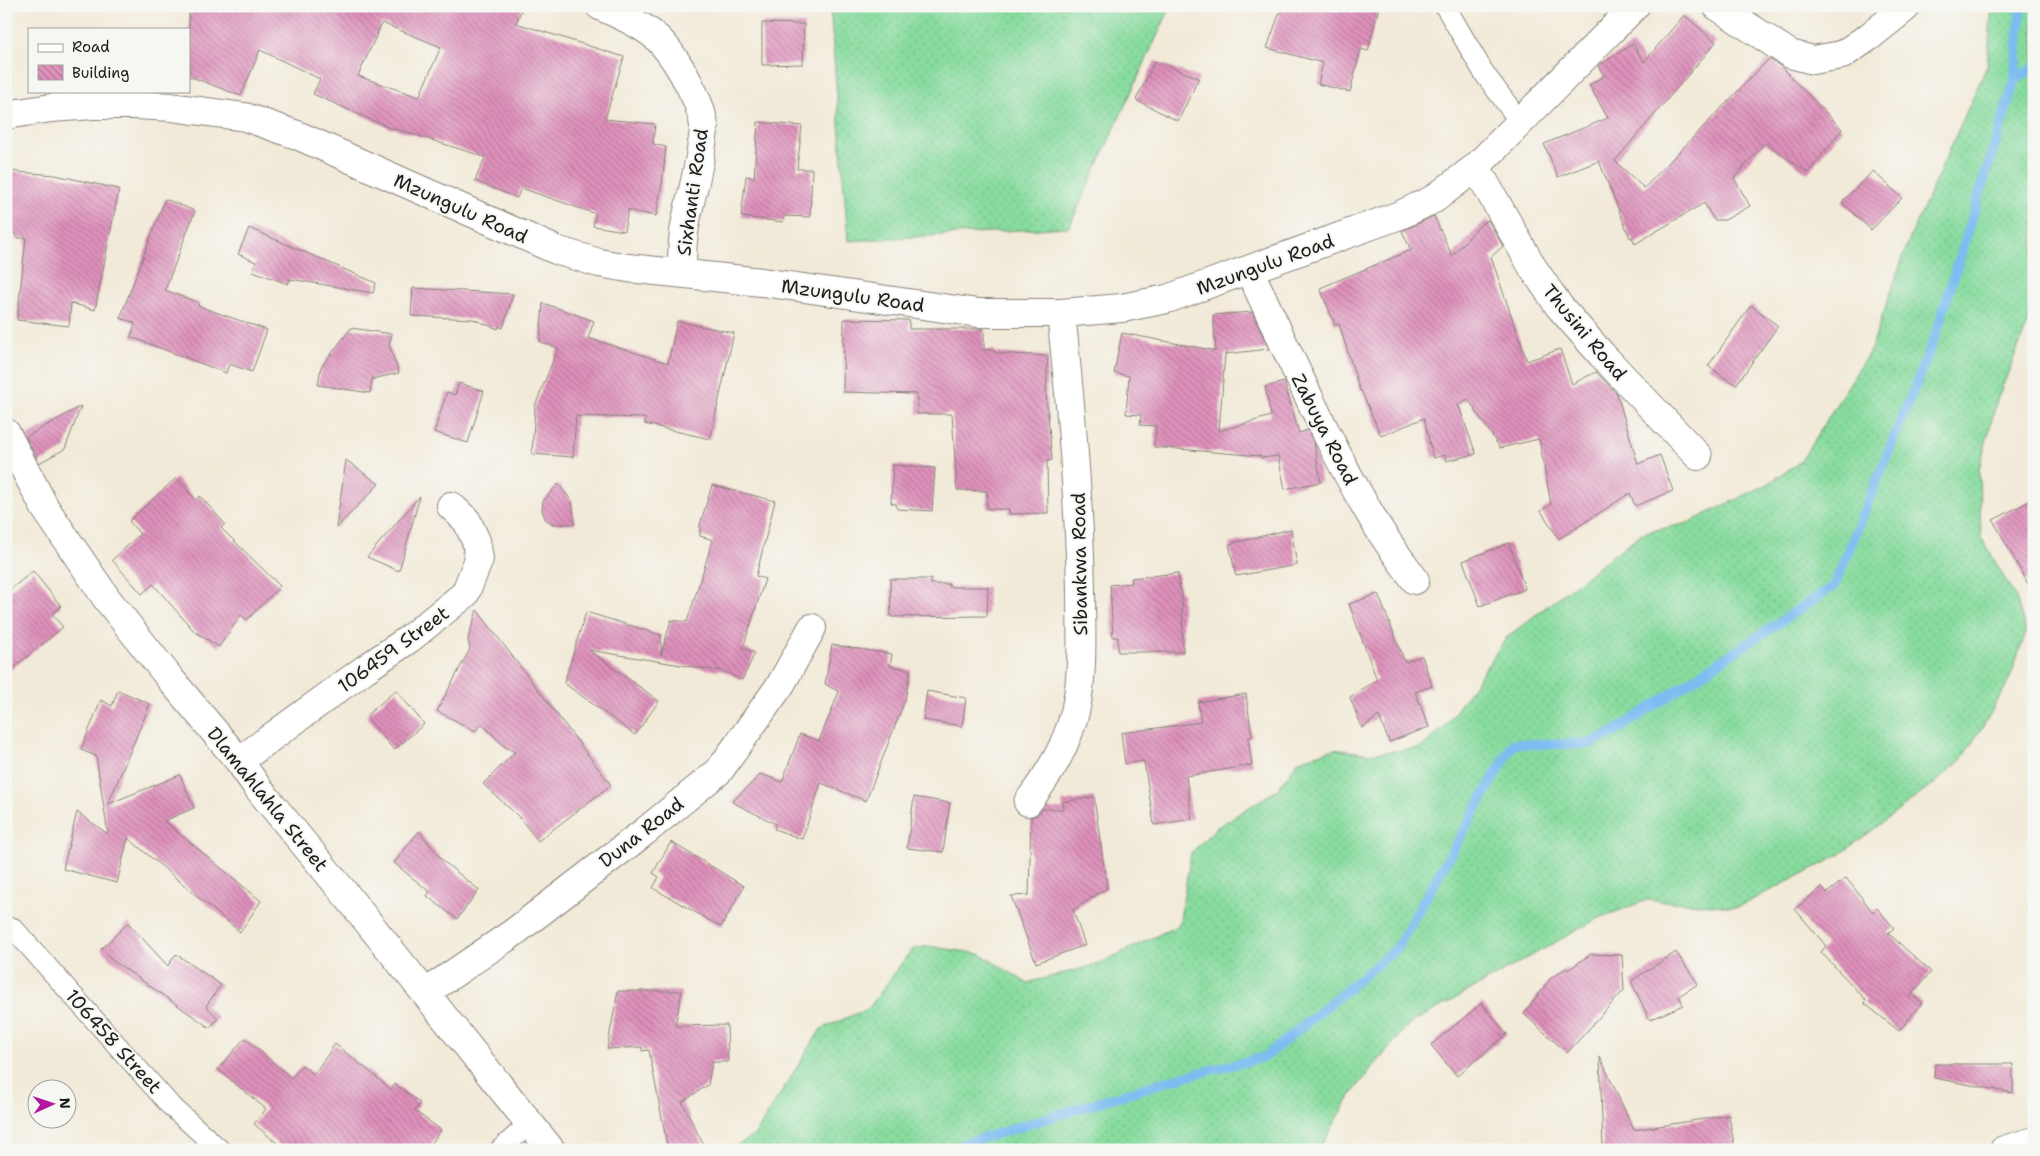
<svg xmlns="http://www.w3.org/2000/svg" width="2040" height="1156" viewBox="0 0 2040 1156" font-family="'Shantell Sans',sans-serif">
  <defs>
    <pattern id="grass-dots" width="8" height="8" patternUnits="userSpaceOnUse" patternTransform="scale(1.25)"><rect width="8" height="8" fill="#87db9e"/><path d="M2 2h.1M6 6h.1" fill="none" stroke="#74bb88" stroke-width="1.8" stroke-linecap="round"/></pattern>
    <pattern id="building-back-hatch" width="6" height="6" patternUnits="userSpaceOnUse" patternTransform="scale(1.25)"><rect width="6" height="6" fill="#df91bc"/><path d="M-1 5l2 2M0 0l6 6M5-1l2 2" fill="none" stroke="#b47698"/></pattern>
  </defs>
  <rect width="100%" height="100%" fill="#f6f6f2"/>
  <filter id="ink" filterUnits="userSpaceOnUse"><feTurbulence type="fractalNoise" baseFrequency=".02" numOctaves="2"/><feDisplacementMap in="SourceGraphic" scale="10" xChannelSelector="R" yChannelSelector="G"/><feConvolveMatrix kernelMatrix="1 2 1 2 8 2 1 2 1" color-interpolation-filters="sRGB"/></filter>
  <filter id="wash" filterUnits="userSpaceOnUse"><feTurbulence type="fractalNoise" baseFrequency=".0096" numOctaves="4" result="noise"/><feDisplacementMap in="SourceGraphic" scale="20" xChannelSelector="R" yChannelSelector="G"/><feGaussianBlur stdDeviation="1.12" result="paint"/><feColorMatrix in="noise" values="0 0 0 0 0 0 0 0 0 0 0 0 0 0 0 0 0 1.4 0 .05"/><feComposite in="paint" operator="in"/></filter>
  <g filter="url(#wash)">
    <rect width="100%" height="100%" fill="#f2ead8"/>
    <!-- grass -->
    <path fill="url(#grass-dots)" stroke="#527c5d" d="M 830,6 L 1171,6 L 1069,227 L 848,241 Z
      M 1992,6 L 2034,6 L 2034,308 L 1997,400 L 1979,469 L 1981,537 L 2016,598 L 2026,632 L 2009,681 L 1982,728 L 1960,761 L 1935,783 L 1838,856 L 1738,907 L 1647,900 L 1597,919 L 1408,1025 L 1352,1093 L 1324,1142 L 1311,1150 L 729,1150 L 754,1136 L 821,1029 L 869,1008 L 911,950 L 928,946 L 980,954 L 1027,983 L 1098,964 L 1179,925 L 1191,853 L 1216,828 L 1278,789 L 1299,760 L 1334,749 L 1369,754 L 1421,748 L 1447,724 L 1507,637 L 1642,533 L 1688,523 L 1768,484 L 1801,461 L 1871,349 L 1909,240 L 1987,66 Z"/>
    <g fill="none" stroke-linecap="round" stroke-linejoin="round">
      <!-- stream -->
      <path stroke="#7cbcf1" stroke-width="10" d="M 2015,80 L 2021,6
        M 951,1150 L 964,1144 L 1170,1080 L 1265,1057 L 1397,948 L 1513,744 L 1589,744 L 1614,732 L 1834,586 L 1935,337 L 2015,80 L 2034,68"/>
    </g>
    <g id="blocks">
      <!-- building -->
      <path fill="url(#building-back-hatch)" fill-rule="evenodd" d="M 189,6 L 523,6 L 516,23 L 624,57 L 605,119 L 655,124 L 653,144 L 666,147 L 662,184 L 656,216 L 628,210 L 624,231 L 593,226 L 596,214 L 521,188 L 517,198 L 475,181 L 485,157 L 393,128 L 392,129 L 313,94 L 320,79 L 260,50 L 241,96 L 189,76 ZM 382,23 L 441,47 L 419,97 L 358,76 Z
        M 1282,6 L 1379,6 L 1368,51 L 1361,49 L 1350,92 L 1318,84 L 1323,63 L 1267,48 Z
        M 1684,15 L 1716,42 L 1615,161 L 1644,188 L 1769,59 L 1779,65 L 1842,129 L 1808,173 L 1765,143 L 1734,178 L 1750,206 L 1725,220 L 1714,220 L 1704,203 L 1635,244 L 1632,237 L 1630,238 L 1599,161 L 1558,177 L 1544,144 L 1608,118 L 1589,85 L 1604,76 L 1598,66 L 1633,44 L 1644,62 Z
        M 762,23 L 804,24 L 803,64 L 762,65 Z
        M 1155,61 L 1199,78 L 1178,121 L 1136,100 Z
        M 758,122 L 802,126 L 797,169 L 812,169 L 810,217 L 784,216 L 783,222 L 741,217 L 746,176 L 754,178 Z
        M 6,171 L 55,175 L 119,189 L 95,310 L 71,303 L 69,326 L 17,320 L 26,238 L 16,238 L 16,234 L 6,234 Z
        M 1873,171 L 1902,198 L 1871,230 L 1842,202 Z
        M 165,199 L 195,211 L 165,290 L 199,303 L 198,306 L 267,330 L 252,372 L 229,364 L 226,373 L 131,337 L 135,323 L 120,318 Z
        M 1434,216 L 1452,256 L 1481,224 L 1488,220 L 1503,246 L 1491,257 L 1527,361 L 1560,349 L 1572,384 L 1596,372 L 1617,394 L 1638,464 L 1660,455 L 1673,491 L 1635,506 L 1630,493 L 1559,539 L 1541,511 L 1551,504 L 1539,439 L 1500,448 L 1468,399 L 1458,404 L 1476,454 L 1446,461 L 1445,455 L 1433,458 L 1424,418 L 1381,436 L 1361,390 L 1360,391 L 1339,324 L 1335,325 L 1320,288 L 1411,250 L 1402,231 Z
        M 249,228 L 376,283 L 373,293 L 290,279 L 288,284 L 253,271 L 256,262 L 238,254 Z
        M 413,288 L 513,294 L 503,328 L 499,326 L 498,329 L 473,319 L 411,316 Z
        M 543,303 L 594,321 L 588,338 L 668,363 L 677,321 L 734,333 L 710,439 L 645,424 L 645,418 L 576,416 L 573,457 L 532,454 L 535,406 L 558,348 L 540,342 Z
        M 1751,305 L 1778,326 L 1736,385 L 1708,366 Z
        M 1252,312 L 1269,349 L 1225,354 L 1219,431 L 1271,416 L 1265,387 L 1284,382 L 1299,433 L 1308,430 L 1314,443 L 1321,482 L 1285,489 L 1278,456 L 1261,458 L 1261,456 L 1154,447 L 1156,426 L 1140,425 L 1141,415 L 1126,414 L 1129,376 L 1114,373 L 1122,333 L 1216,351 L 1213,315 Z
        M 844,319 L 909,320 L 909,329 L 984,329 L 984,350 L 995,350 L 995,353 L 1048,356 L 1046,394 L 1052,460 L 1047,461 L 1048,513 L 1009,514 L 1009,509 L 987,509 L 987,491 L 957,490 L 952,414 L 917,414 L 917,394 L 843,392 Z
        M 351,328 L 392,334 L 389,345 L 399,373 L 372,379 L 370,393 L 318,385 L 321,367 Z
        M 459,383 L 484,391 L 468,443 L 434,432 L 447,392 L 455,395 Z
        M 81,406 L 65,449 L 39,463 L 26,437 Z
        M 346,460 L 379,484 L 336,528 Z
        M 893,465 L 935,468 L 932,511 L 897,509 L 896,504 L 891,503 Z
        M 176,478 L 196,500 L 200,496 L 225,524 L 221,528 L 280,586 L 247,620 L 241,615 L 219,647 L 194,631 L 153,584 L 142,594 L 112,560 L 140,534 L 129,521 Z
        M 558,484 L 572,501 L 575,524 L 553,524 L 545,519 L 542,510 L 543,501 Z
        M 712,485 L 775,501 L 756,576 L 765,579 L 743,648 L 755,653 L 742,680 L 719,669 L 718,671 L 589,650 L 659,701 L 635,735 L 564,683 L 586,612 L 661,635 L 661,655 L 671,620 L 687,622 L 713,540 L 700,536 L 700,525 Z
        M 420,496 L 399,571 L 367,557 Z
        M 2034,499 L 2034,595 L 1993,520 Z
        M 1291,529 L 1297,565 L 1236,576 L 1229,544 Z
        M 1509,543 L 1525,589 L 1480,606 L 1463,561 Z
        M 33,571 L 61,606 L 52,614 L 63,627 L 6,674 L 6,593 Z
        M 1178,573 L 1180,591 L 1182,591 L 1183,652 L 1118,652 L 1118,637 L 1113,637 L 1110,585 L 1132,583 L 1131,578 Z
        M 890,579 L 931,579 L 931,584 L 949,584 L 949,587 L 988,587 L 987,616 L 891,617 Z
        M 1378,594 L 1405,662 L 1422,656 L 1432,686 L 1415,692 L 1429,727 L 1389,742 L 1379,716 L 1362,728 L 1350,697 L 1377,680 L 1349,604 Z
        M 477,610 L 611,785 L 538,841 L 519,817 L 483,784 L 515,752 L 505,747 L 482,724 L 475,731 L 437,711 L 470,649 L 468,639 Z
        M 832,645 L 892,654 L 890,666 L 911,670 L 905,700 L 866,801 L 821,783 L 802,839 L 774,829 L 776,824 L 732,802 L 761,774 L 782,782 L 800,734 L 819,741 L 839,692 L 825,684 Z
        M 118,690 L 150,704 L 108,804 L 180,775 L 194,808 L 164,821 L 261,901 L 240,932 L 128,838 L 117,883 L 63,869 L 77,812 L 108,834 L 96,756 L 81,750 L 101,700 L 112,706 Z
        M 396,690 L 424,724 L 394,750 L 366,716 Z
        M 927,691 L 966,698 L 962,726 L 923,720 Z
        M 1246,694 L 1252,737 L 1248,738 L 1252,765 L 1186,776 L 1192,819 L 1154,825 L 1144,761 L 1125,764 L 1121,733 L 1201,722 L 1198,702 Z
        M 914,797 L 950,803 L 943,852 L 907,848 Z
        M 1094,797 L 1107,888 L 1073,910 L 1085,945 L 1036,963 L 1011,896 L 1029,895 L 1031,817 L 1035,816 L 1043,809 L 1063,809 L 1062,802 Z
        M 419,831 L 443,861 L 479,890 L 457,919 L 427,896 L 430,892 L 394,863 Z
        M 671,842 L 744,886 L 721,927 L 653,888 L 659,877 L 653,873 Z
        M 1846,878 L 1873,912 L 1877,908 L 1894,928 L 1888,933 L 1931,972 L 1911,995 L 1922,1003 L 1899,1031 L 1864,1003 L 1866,1000 L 1821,952 L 1826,946 L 1795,909 L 1822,887 L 1827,893 Z
        M 128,923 L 168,966 L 176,954 L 221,985 L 206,1006 L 218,1018 L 210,1028 L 111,959 L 101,949 Z
        M 1676,952 L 1698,984 L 1679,996 L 1683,1005 L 1650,1020 L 1631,981 Z
        M 1591,954 L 1622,955 L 1624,990 L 1567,1053 L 1524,1014 L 1550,979 L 1566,968 L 1568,970 Z
        M 618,991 L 682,991 L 675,1026 L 727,1025 L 728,1062 L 712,1062 L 708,1085 L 682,1102 L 706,1150 L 668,1150 L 649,1050 L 642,1051 L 642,1047 L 607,1049 Z
        M 1482,1003 L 1507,1034 L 1457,1076 L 1431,1045 Z
        M 245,1038 L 291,1078 L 302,1065 L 314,1074 L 335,1044 L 391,1089 L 395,1084 L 420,1103 L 415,1111 L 441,1130 L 427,1150 L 285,1150 L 254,1124 L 266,1109 L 218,1069 Z
        M 1600,1057 L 1634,1130 L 1729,1115 L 1735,1150 L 1603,1150 Z
        M 1935,1064 L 2013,1064 L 2013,1093 L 1934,1078 Z"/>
    </g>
  </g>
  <g filter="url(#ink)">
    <use href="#blocks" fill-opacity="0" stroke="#87837a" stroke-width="1"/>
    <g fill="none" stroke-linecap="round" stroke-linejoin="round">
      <!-- lane casing -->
      <g stroke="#87837a" stroke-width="22">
        <path id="lane" d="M 1445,6 L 1484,73 L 1520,122
          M 13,928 L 170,1105 L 220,1150
          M 500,1150 L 530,1123"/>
      </g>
      <!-- street casing -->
      <g stroke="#87837a" stroke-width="30">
        <path id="street" d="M 600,6 C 620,15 648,27 662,43 C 678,61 703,104 704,128 C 704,135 702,143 701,150 C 695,194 678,229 683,274
          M 1717,6 L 1790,54 L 1813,60 L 1842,55 L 1870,36 L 1905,8
          M 6,115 L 51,108 L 93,105 L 136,105 L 171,107 L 245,117 L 297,135 L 556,250 L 599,263 L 628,268 L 762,282 L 978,313 L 1061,313 L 1122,308 L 1167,299 L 1400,215 L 1434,199 L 1476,167 L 1635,6
          M 1476,167 L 1533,268 L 1559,306 L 1602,355 L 1698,456
          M 1249,270 C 1290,355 1327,443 1376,524 C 1388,544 1402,562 1415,580
          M 6,433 L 45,508 L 107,599 L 172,681 L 239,761 L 258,788 L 347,896 L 551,1150
          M 239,761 L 365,669 L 409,639 L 465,594 L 479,559 L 476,541 L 467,521 L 451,506
          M 1028,802 C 1050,773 1066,747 1075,712 C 1084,673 1081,629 1081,590 C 1079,497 1071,406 1061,313
          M 425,993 L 513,933 L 643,833 L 719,771 L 781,684 L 812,628
          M 2004,1150 L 2034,1141"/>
      </g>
      <!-- lane -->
      <use href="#lane" stroke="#fff" stroke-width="20"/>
      <!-- street -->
      <use href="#street" stroke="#fff" stroke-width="28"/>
    </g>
  </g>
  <g text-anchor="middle" stroke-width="4" stroke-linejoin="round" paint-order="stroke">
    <!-- street labels -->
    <g font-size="19" fill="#1c1c1c" stroke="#f6f6f2">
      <text transform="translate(692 192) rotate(-82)" y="7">Sixhanti Road</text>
      <text transform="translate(461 208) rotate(24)" y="7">Mzungulu Road</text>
      <text transform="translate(1265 264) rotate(-20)" y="7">Mzungulu Road</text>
      <text transform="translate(853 295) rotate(8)" y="7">Mzungulu Road</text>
      <text transform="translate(1585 332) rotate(50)" y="7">Thusini Road</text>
      <text transform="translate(1325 429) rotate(63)" y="7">Zabuya Road</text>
      <text transform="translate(1079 564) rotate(-91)" y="7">Sibankwa Road</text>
      <text transform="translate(393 649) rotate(-36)" y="7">106459 Street</text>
      <text transform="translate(268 799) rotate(51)" y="7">Dlamahlahla Street</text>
      <text transform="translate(641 832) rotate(-38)" y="7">Duna Road</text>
      <text transform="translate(114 1041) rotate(48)" y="7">106458 Street</text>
    </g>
  </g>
  <!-- margin -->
  <rect width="2040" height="1156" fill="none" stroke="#f6f6f2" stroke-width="25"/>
  <!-- legend -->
  <rect x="28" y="28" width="162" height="65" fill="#f6f6f2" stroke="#9f9f9c"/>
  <rect x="38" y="44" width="25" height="8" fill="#ffffff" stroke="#9f9f9c"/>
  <text x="72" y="52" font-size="15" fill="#1c1c1c">Road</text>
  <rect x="38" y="65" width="25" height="15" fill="url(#building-back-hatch)" stroke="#9f9f9c"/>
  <text x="72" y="78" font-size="15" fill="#1c1c1c">Building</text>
  <!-- north arrow -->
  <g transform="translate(52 1104) rotate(87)"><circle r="24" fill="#f6f6f2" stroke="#9f9f9c"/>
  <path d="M0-4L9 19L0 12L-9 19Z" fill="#b5179e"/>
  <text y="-8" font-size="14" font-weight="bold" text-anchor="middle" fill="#1c1c1c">N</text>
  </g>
</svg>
